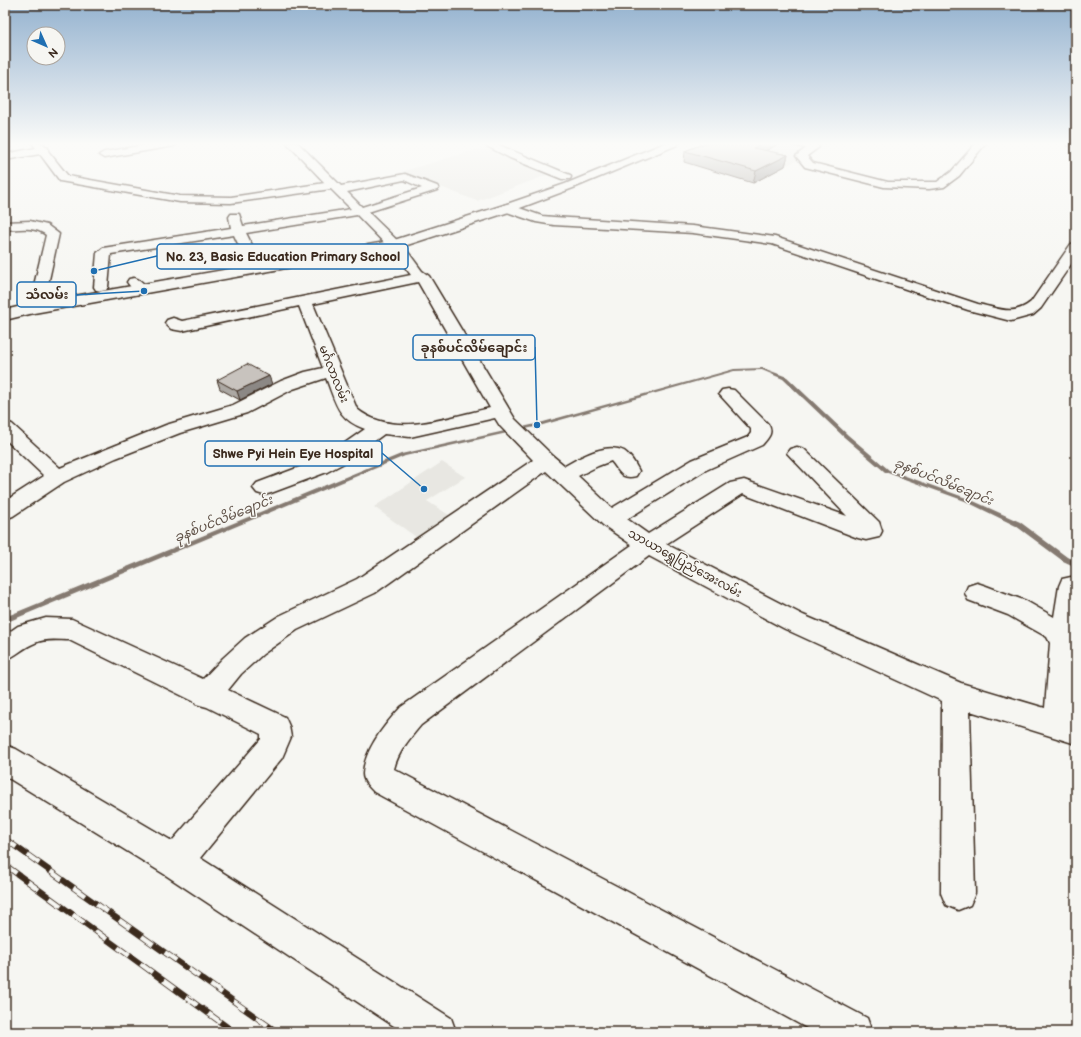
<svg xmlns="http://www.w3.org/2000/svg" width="1081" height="1037" viewBox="0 0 1081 1037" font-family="'Balsamiq Sans','Noto Sans Myanmar',sans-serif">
  <rect width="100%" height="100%" fill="#f6f6f2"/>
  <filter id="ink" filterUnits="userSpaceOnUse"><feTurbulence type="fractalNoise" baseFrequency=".025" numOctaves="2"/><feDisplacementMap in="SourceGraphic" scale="8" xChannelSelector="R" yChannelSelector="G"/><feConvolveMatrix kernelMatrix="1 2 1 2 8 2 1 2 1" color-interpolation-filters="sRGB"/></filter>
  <g filter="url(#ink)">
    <!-- built -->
    <path fill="#e8e7e2" d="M 703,143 L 834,143 L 787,165 L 717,149 Z
      M 485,147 L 550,174 L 477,201 L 401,172 Z
      M 442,462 L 465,477 L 427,501 L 449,515 L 416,537 L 374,507 Z"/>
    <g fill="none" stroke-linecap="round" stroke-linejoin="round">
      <!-- stream -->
      <path fill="#857a71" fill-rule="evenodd" d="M 763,368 L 787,377 L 848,435 L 889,470 L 969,499 L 1020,522 L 1067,557 L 1076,562 L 1076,567 L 1063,561 L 1016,526 L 965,501 L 885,472 L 844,437 L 783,379 L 762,370 L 734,371 L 539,426 L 405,456 L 5,623 L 5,617 L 401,454 L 536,424 L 734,369 Z"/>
      <!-- minor casing -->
      <g stroke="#3b2a1e" stroke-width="3">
        <path id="minor" d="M 32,143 L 42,143 L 48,148 L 48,151 L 68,176 L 180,196 L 231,197 L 325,183 L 287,143 L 298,143 L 341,186 L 405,174 L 437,186 L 439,188 L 437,190 L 368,212 L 405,248 L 422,271 L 429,276 L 515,419 L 553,456 L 565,466 C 581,457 606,442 624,451 C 630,455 636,465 639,471 L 636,476 C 620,480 620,471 611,461 L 598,466 L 578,476 L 612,508 L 692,460 L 748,437 L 751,433 L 751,429 L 719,394 L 722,390 L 728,389 L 734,390 L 768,424 C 774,433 768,438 762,445 L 706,470 L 627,519 L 648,534 L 730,483 L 744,480 L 847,516 L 787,453 L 790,449 L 797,447 L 804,449 L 879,522 L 882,531 L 879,537 L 866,540 L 858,538 L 743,494 L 666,544 L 803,615 L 961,683 L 1045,708 L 1050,643 L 1047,637 L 1008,615 L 968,600 L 965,593 L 968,586 L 977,583 L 986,586 L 1026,601 L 1054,617 L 1059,586 L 1062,579 L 1071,577 L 1076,578 L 1073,717 L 1076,718 L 1076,744 L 970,711 L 975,893 L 970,905 L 958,910 L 946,905 L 941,893 L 942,701 L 785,629 L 649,556 L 421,725 C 410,738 398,752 394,769 L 396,770 L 867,1018 L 872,1032 L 814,1032 L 374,792 C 369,787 363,781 363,774 C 364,750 386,723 401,707 L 632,545 L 603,525 L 546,471 L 375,593 L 297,630 L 263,654 L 241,674 L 228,690 L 285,717 L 289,726 L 291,737 L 282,758 L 200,858 L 451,1018 L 456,1032 L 403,1032 L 164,874 L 5,776 L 5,745 L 16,749 L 172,841 L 261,739 L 261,734 L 207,707 L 196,704 L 195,702 L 69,640 C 58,640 45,638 35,643 C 24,647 16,656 5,660 L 5,635 L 18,626 L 46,618 L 72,619 L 203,679 L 223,658 L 245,638 L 279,616 L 357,579 L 533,460 L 500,426 L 495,418 L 410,437 L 384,434 L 346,462 L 327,472 L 271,493 L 264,495 L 257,493 L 253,488 L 257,483 L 313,462 L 332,452 L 365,429 C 337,419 336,403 326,378 L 293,389 L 247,413 L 180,433 L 116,458 L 64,482 L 13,516 L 5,519 L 5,501 L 44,476 L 5,439 L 5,422 L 12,424 L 60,468 L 166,425 L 233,405 L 281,381 L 305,372 L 323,368 L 299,306 L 182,331 L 171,329 L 165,323 L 167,320 L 173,318 L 182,321 L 411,275 L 395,254 L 357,215 L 246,233 L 260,261 L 258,264 L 248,264 L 246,261 L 234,235 L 111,254 L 108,287 L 106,290 L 101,291 L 96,290 L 94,287 L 97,253 L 103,248 L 231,228 L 229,217 L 231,214 L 239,214 L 243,226 L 351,209 L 331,189 L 231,203 L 180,202 L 60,181 L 40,154 L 5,160 L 5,154 L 36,148 ZM 404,180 L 422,188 L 362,207 L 347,192 ZM 418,282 L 490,408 C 448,417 394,439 357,409 L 313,304 Z
          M 156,143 L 179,143 L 174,146 L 104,158 L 99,155 L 104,152 Z
          M 481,143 L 494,143 L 570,175 L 571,177 L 570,179 L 562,179 L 510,158 Z
          M 791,143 L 810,143 L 817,145 L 819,147 L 807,156 L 813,163 L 888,182 L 937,182 L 951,172 L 976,143 L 986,143 L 959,176 L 944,187 L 929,189 L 884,187 L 805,167 L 796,156 L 806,148 L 793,145 Z
          M 508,204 L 542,216 L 554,217 L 693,226 L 775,237 L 978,304 C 998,308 1013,317 1031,302 L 1071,244 L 1076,243 L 1076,257 L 1041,308 L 1033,315 L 1011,321 L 968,310 L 772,244 L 693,233 L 554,225 L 536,222 L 504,211 L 502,208 L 504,205 Z
          M 30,221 L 47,225 L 59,234 L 45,298 L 43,301 L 38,302 L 33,301 L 31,298 L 46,235 C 35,226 19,229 5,230 L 5,222 Z
          M 134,278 C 140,279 144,284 148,289 L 146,292 C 137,294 132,289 127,282 L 129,279 Z"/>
      </g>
      <!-- major casing -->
      <g stroke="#3b2a1e" stroke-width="3">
        <path id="major" d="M 665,143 L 679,143 L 677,145 L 573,188 L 512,211 L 398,248 L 34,313 L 5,320 L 5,310 L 34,303 L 391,241 L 504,205 L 565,184 Z
          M 1065,143 L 1076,143 L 1076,147 L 1067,145 Z"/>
      </g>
      <!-- minor -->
      <use href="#minor" fill="#f6f6f2" fill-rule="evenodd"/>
      <!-- major -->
      <use href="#major" fill="#f6f6f2" fill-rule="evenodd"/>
      <!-- rail casing -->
      <g stroke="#3b2a1e" stroke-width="6">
        <path id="rail" d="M 5,839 L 277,1032
          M 5,865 L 234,1032"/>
      </g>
      <!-- rail -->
      <use href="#rail" stroke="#f6f6f2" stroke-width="4.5" stroke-dasharray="14" stroke-linecap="butt"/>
    </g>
    <!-- wall -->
    <path fill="#aca8a3" stroke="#3b2a1e" d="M 705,143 L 780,143 L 766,151 L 788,155 L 785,166 L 753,183 L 684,162 L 685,151 Z
      M 217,380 L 272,384 L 240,400 L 220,389 Z"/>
    <!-- shaded-wall -->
    <path fill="#8c8885" stroke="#3b2a1e" d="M 762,143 L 780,143 L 750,159 L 753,148 Z
      M 788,155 L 785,166 L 753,183 L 756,171 Z
      M 269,376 L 272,384 L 240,400 L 237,391 Z"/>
    <!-- building -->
    <path fill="#c8c3be" stroke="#3b2a1e" d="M 705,143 L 762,143 L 753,148 L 788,155 L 756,171 L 685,151 Z
      M 247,364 L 269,376 L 237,391 L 217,380 Z"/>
  </g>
  <!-- sky -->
  <linearGradient id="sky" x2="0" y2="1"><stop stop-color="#94b2cf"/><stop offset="0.5" stop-color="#fbfbf9"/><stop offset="1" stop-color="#fbfbf9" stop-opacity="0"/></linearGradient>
  <rect width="1081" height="288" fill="url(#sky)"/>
  <g text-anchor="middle" stroke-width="3" stroke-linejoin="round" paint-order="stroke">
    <!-- street labels -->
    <g font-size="12" fill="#3b2a1e" stroke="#f6f6f2">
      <text transform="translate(334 374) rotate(68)" y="4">မင်္ဂလာလမ်း</text>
      <text transform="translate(685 563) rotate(29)" y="4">သာယာရွှေပြည်အေးလမ်း</text>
    </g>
    <!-- water labels -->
    <g font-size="13" font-style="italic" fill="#605248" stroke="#f6f6f2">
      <text transform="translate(944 481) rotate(22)" y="5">ခုနစ်ပင်လိမ်ချောင်း</text>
      <text transform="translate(223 518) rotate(-22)" y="5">ခုနစ်ပင်လိမ်ချောင်း</text>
    </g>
  </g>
  <!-- callouts -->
  <path fill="none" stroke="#1f6fb2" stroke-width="1.5" d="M94 271L157 256M144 291L76 295M537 425L535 347M424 489L382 453"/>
  <g fill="#1f6fb2" stroke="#f6f6f2" stroke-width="1.5">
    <circle cx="94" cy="271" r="4"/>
    <circle cx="144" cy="291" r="4"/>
    <circle cx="537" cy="425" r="4"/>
    <circle cx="424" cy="489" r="4"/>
  </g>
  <g fill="#f6f6f2" stroke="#1f6fb2" stroke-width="1.5">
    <rect x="157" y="244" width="251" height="25" rx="4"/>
    <rect x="17" y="282" width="59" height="25" rx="4"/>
    <rect x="413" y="335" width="122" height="25" rx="4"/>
    <rect x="205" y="441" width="177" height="25" rx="4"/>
  </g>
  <g font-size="13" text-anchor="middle" font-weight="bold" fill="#3b2a1e">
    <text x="283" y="261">No. 23, Basic Education Primary School</text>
    <text x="47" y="299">သံလမ်း</text>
    <text x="474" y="352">ခုနစ်ပင်လိမ်ချောင်း</text>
    <text x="293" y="458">Shwe Pyi Hein Eye Hospital</text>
  </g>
  <!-- margin -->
  <rect width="1081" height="1037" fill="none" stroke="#f6f6f2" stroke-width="20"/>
  <rect x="10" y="10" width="1061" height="1017" fill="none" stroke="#3b2a1e" stroke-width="1.5" filter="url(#ink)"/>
  <!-- north arrow -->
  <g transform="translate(46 46) rotate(135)"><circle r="19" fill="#f6f6f2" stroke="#aba49d"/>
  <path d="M0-3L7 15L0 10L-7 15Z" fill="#1f6fb2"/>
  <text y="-6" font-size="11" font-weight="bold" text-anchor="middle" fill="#3b2a1e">N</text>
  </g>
</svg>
